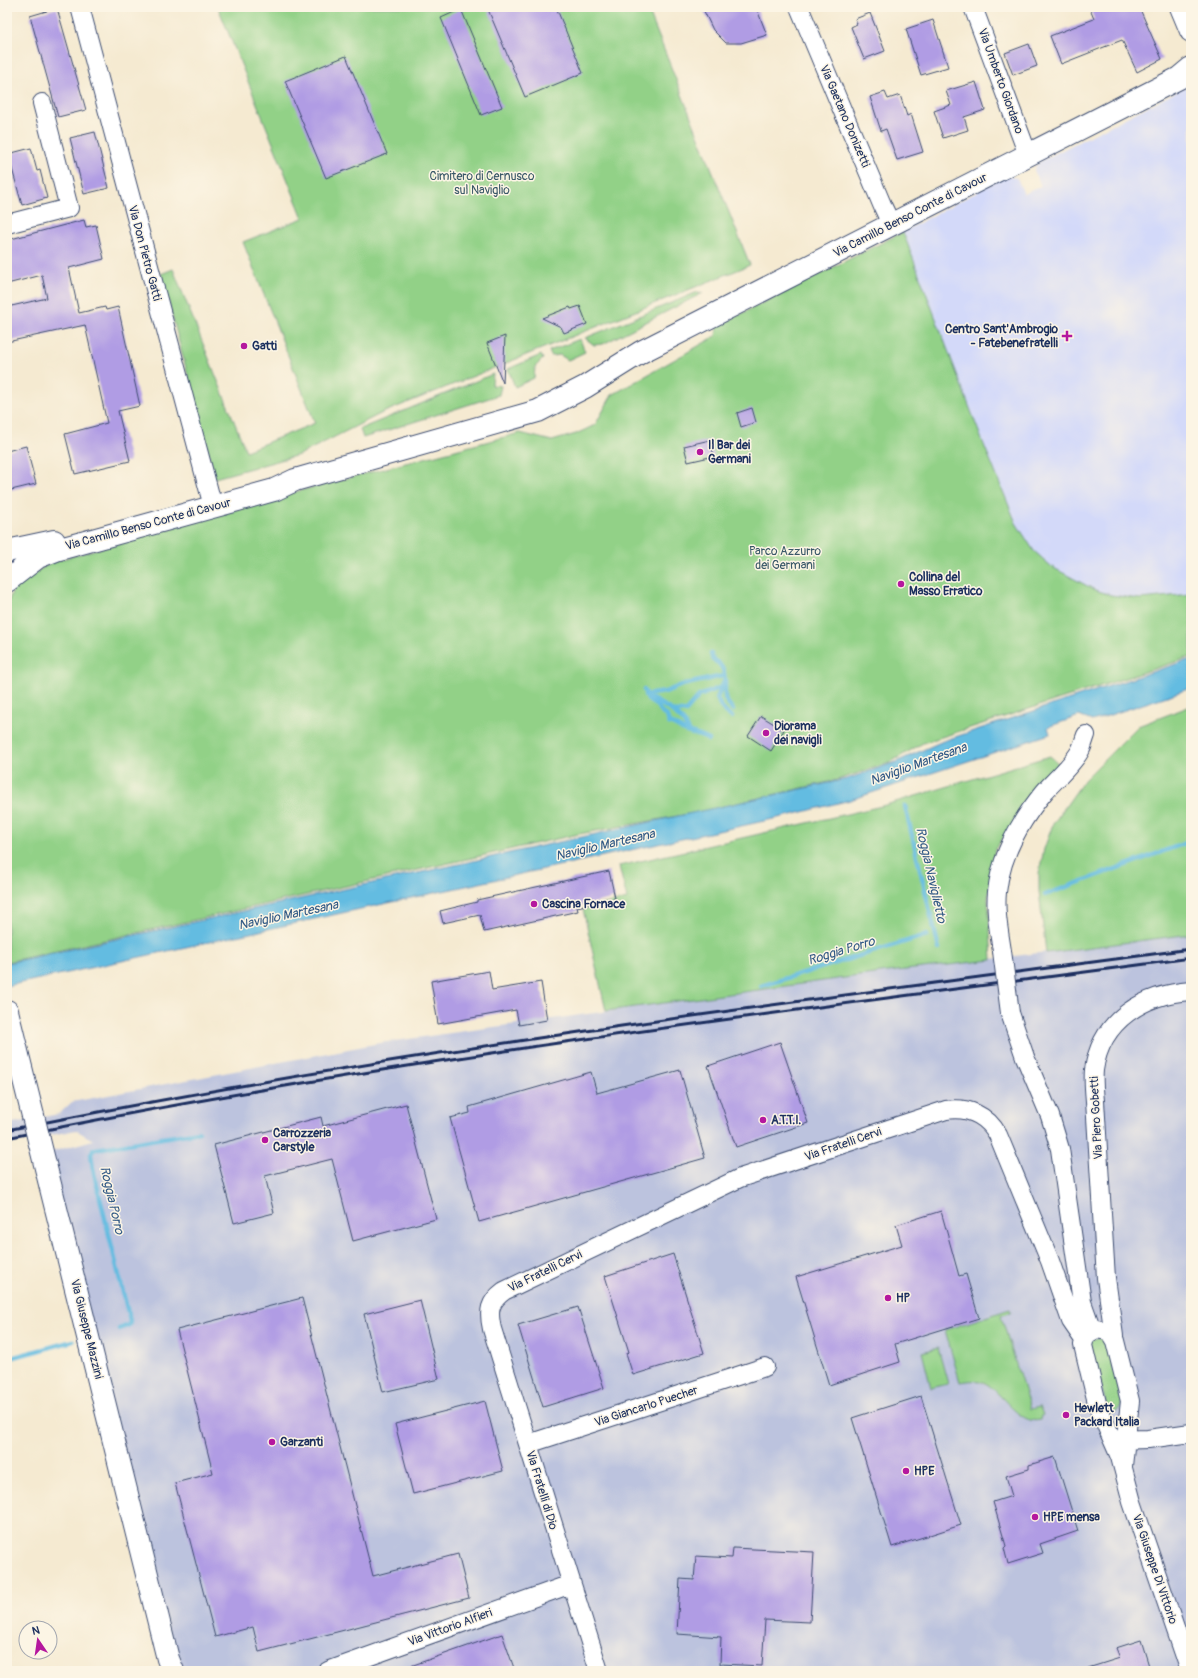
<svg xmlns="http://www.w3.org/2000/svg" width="1198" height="1678" viewBox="0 0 1198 1678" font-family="Pangolin,sans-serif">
  <rect width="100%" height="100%" fill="#fcf5e5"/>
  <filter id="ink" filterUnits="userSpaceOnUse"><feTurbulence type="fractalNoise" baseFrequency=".025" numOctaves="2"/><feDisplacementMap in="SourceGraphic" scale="8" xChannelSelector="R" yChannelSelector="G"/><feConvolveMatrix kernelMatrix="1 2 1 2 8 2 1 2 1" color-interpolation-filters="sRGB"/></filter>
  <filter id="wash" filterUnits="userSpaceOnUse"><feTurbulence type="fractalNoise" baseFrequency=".012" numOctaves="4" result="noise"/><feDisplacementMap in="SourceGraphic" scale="16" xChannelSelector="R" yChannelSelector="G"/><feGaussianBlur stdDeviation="0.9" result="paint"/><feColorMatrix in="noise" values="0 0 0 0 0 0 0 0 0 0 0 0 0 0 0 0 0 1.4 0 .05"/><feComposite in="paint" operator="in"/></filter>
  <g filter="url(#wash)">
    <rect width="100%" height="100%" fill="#f5ead1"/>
    <!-- built -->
    <path fill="#d3d9f9" d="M 1186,87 L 1191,90 L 1191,594 L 1140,599 L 1111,595 L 1095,590 L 1052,567 L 1034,551 L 1016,523 L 982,440 L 903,232 L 1006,176 L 1017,178 L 1024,194 L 1041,186 L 1034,170 L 1039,162 Z"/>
    <!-- industrial -->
    <path fill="#bcc3de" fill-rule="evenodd" d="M 1191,934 L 1191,1671 L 179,1671 L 44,1154 L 93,1140 L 76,1130 L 7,1144 L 7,1124 L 59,1114 L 72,1102 L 380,1043 L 888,972 ZM 1011,1312 L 1001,1316 L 1030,1409 L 1011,1407 L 990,1386 L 976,1380 L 945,1330 Z"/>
    <!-- green -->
    <path fill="#92d187" stroke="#568072" d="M 218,7 L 647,7 L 750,265 L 382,413 L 299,455 L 215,478 L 161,274 L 173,269 L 246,451 L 315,423 L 243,242 L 303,218 Z
      M 903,232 L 982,440 L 1016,523 L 1034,551 L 1052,567 L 1095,590 L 1111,595 L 1140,599 L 1191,594 L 1191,657 L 923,743 L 889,763 L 837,780 L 694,813 L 579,834 L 7,962 L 7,605 L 15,585 L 52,562 L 295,492 L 520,433 L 552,441 L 576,434 L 595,425 L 612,395 L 716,336 L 717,326 Z
      M 698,292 L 703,293 L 603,344 L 594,345 L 585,338 Z
      M 580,339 L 585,352 L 568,360 L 560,355 L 551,356 L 549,351 Z
      M 541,355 L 543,359 L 535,367 L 534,378 L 515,387 L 508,369 Z
      M 493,374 L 492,385 L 501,386 L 499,395 L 363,438 L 360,429 Z
      M 1191,706 L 1191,934 L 1046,953 L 1039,891 L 1039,873 L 1044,849 L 1053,824 L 1085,779 L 1138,726 Z
      M 1050,756 L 1059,764 L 995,849 L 988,899 L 992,960 L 888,972 L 606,1011 L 583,909 L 627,899 L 619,866 L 882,806 Z
      M 1010,1309 L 1011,1312 L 1001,1316 L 1030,1409 L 1040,1407 L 1043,1415 L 1041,1416 L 1040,1420 C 1019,1426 1001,1391 985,1383 C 977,1379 969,1381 960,1382 L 945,1330 Z
      M 1092,1338 L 1106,1339 L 1122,1402 L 1120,1409 L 1116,1412 L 1108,1411 L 1089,1342 Z
      M 938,1348 L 948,1384 L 931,1388 L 922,1352 Z"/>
    <!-- water -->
    <path fill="#64bce1" stroke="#4076a0" d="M 1191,659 L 1191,688 L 1092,721 L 1079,716 L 1048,727 L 1050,734 L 850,800 L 787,816 L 7,986 L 7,963 L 847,779 L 896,762 L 943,741 Z"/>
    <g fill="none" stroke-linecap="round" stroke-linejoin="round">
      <!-- stream -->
      <path stroke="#64bce1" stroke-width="4.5" d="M 711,654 L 713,660 C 729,666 724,686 725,699 L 733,710
        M 725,679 L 717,698 C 720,706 724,713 732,717
        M 644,690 L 648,700 L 657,706 L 663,714 L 667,716 L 669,723 C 677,725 682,731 690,733 C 697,735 702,736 709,740
        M 645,695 L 665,692 L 682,685 L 723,676 L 724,674
        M 647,696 L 671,710 L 683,721 L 689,731
        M 673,712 L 686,711 L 699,696 L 721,687
        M 905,806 L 939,949
        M 1045,895 L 1191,841
        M 761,986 L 927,935
        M 119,1329 L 129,1325 L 130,1321 L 93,1169 L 91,1154 L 93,1150 L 96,1149 L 199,1132
        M 7,1359 L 73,1341"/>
    </g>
    <g id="blocks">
      <!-- building -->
      <path fill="#b09ce4" d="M 487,7 L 556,7 L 583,73 L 525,97 Z
        M 702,7 L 756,7 L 767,35 L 741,43 L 726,43 L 713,30 Z
        M 1089,7 L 1139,7 L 1162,59 L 1137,72 L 1122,40 L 1061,64 L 1050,36 L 1094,19 Z
        M 57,8 L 86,110 L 58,117 L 30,16 Z
        M 461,9 L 502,107 L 481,115 L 441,18 Z
        M 870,13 L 885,51 L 864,59 L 851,27 L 857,24 L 855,19 Z
        M 933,20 L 948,67 L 921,75 L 906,29 Z
        M 1029,44 L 1037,66 L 1013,75 L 1005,53 Z
        M 346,56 L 387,154 L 326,178 L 285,81 Z
        M 976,82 L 985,110 L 964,117 L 968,130 L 943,138 L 934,111 L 951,105 L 946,91 Z
        M 885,92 L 888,99 L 900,95 L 907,116 L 911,114 L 923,152 L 897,160 L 886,129 L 881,131 L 870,97 Z
        M 95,132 L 109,188 L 84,194 L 70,138 Z
        M 31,148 L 37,171 L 40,170 L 47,198 L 22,205 L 8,154 Z
        M 84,220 L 86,227 L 96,225 L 104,259 L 69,268 L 79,313 L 105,307 L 106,310 L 118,307 L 140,406 L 118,411 L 130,461 L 75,474 L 65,434 L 107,423 L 85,325 L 7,342 L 7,307 L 47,298 L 42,275 L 7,284 L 7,240 Z
        M 580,306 L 587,324 L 564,333 L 561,327 L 542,318 L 570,307 L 571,309 Z
        M 505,336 L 503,383 L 487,343 Z
        M 752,408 L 756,422 L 741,427 L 737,413 Z
        M 710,440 L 714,456 L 688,462 L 684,446 Z
        M 26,446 L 36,484 L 7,491 L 7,451 Z
        M 761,716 L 784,730 L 771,751 L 748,736 Z
        M 609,871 L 615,898 L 577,907 L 578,911 L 484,932 L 480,915 L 443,923 L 440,911 L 477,902 L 477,900 Z
        M 489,971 L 492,990 L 541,982 L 547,1020 L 519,1025 L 516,1010 L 438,1024 L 431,981 Z
        M 780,1042 L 808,1123 L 736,1147 L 708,1066 Z
        M 680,1070 L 705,1158 L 479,1222 L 450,1118 L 470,1113 L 469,1107 L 591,1072 L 597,1093 Z
        M 406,1104 L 436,1219 L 353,1241 L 332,1159 L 265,1176 L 274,1213 L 234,1223 L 214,1145 L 321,1117 L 323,1126 Z
        M 941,1211 L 959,1276 L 966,1274 L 979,1318 L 895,1344 L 900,1362 L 829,1385 L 796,1277 L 902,1245 L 896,1225 Z
        M 673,1254 L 704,1353 L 633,1375 L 626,1353 L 629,1352 L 605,1276 Z
        M 302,1298 L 373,1576 L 458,1554 L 469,1598 L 259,1652 L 253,1627 L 215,1637 L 175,1483 L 213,1473 L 177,1330 Z
        M 420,1300 L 439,1379 L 383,1392 L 364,1314 Z
        M 578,1307 L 604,1388 L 543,1407 L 518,1325 Z
        M 921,1396 L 961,1525 L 892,1547 L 852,1418 Z
        M 485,1401 L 503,1471 L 413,1494 L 395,1424 Z
        M 1055,1457 L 1078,1531 L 1040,1544 L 1043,1553 L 1008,1564 L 1004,1548 L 1006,1546 L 993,1502 L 1012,1496 L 1006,1476 L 1029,1469 L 1029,1465 Z
        M 733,1548 L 814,1552 L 810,1622 L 765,1620 L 762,1666 L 720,1664 L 721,1637 L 677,1634 L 680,1579 L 694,1580 L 696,1556 L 732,1558 Z
        M 502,1634 L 515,1671 L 403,1671 L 402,1669 Z
        M 1141,1640 L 1149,1666 L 1139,1669 L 1140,1671 L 1088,1671 L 1088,1668 L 1120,1658 L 1116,1648 Z"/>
    </g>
  </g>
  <g filter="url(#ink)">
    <use href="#blocks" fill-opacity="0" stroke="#3c4b6f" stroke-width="1"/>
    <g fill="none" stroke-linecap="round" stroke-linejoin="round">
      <!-- minor casing -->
      <g stroke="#3c4b6f" stroke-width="20">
        <path id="minor" d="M 80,7 L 211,499
          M 799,7 L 883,207 L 891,224
          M 973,7 L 1028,155
          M 7,224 L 69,208 L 42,103
          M 1002,951 C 999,931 995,912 997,892 C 1001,854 1020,821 1045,791 C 1054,781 1076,761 1081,749 C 1083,745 1084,740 1086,735
          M 1010,1013 L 1025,1057 L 1050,1116 L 1060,1149 L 1082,1302 L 1092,1330
          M 1114,1336 L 1106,1278 L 1095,1101 C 1094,1090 1093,1080 1094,1070 C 1101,1019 1145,994 1191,991
          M 1114,1440 L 1148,1439 L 1191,1433
          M 528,1444 L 765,1367
          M 1123,1466 L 1130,1401 L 1115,1341 L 1109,1331 L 1096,1329 L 1086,1335 L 1083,1345 L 1098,1407 L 1120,1457 L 1132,1502 L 1190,1671
          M 328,1671 L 571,1584
          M 599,1671 L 492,1329 C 488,1311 489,1302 504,1291 L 740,1178 L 946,1110 C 968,1107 987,1115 998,1135 L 1050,1261 L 1071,1321 L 1084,1340"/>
      </g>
      <!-- tertiary casing -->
      <g stroke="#3c4b6f" stroke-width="24">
        <path id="tertiary" d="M 1181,7 L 1191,31
          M 7,551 L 54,541
          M 7,581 L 38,557 L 56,550 L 274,490 L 295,480 L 538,411 L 585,387 L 641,352 L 1179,78 L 1191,68
          M 7,1011 L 33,1116
          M 39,1140 L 168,1659 L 173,1671"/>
      </g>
      <!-- minor -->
      <use href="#minor" stroke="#fff" stroke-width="18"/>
      <!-- tertiary -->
      <use href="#tertiary" stroke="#fff" stroke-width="22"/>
      <!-- rail -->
      <path stroke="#1b2f5e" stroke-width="3" d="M 7,1130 C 399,1050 795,1002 1191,949
        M 7,1138 C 398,1057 795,1011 1191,958"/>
      <!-- minor-bridge casing -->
      <g stroke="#3c4b6f" stroke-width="20" stroke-linecap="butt">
        <path id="minor-bridge" d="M 1002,951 L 1010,1013"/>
      </g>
      <!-- tertiary-bridge casing -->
      <g stroke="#3c4b6f" stroke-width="24" stroke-linecap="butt">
        <path id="tertiary-bridge" d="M 33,1116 L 39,1140"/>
      </g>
      <!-- minor-bridge -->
      <use href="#minor-bridge" stroke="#fff" stroke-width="18"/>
      <!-- tertiary-bridge -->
      <use href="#tertiary-bridge" stroke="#fff" stroke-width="22"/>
    </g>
  </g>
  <!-- markers -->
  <g fill="#b5179e" stroke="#fcf5e5" stroke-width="1.5">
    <path d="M1065 330h4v4h4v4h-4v4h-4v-4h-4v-4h4z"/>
    <circle cx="244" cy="346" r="4"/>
    <circle cx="700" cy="452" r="4"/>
    <circle cx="901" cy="584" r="4"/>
    <circle cx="766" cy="733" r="4"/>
    <circle cx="534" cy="904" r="4"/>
    <circle cx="763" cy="1120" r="4"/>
    <circle cx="265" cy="1140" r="4"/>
    <circle cx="888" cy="1298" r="4"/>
    <circle cx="1066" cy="1415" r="4"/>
    <circle cx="272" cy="1442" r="4"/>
    <circle cx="906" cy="1471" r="4"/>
    <circle cx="1035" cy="1517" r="4"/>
  </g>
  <g text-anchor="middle" stroke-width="3" stroke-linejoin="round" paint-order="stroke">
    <!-- street labels -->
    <g font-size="12" fill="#1b2f5e" stroke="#fcf5e5">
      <text transform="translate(1001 81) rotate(70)" y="4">Via Umberto Giordano</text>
      <text transform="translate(845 116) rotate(67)" y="4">Via Gaetano Donizetti</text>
      <text transform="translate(910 215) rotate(-27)" y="4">Via Camillo Benso Conte di Cavour</text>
      <text transform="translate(145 253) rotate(75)" y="4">Via Don Pietro Gatti</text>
      <text transform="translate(148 524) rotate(-15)" y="4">Via Camillo Benso Conte di Cavour</text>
      <text transform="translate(1096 1118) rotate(-93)" y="4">Via Piero Gobetti</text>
      <text transform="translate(843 1144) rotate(-19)" y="4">Via Fratelli Cervi</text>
      <text transform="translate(545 1271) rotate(-26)" y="4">Via Fratelli Cervi</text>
      <text transform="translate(87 1329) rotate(76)" y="4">Via Giuseppe Mazzini</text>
      <text transform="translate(646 1406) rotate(-18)" y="4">Via Giancarlo Puecher</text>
      <text transform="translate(542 1490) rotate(73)" y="4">Via Fratelli di Dio</text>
      <text transform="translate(1155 1569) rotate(71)" y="4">Via Giuseppe Di Vittorio</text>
      <text transform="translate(450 1627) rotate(-20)" y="4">Via Vittorio Alfieri</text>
    </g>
    <!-- park labels -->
    <g font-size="12" fill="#395868" stroke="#fcf5e5">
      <text x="482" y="180">Cimitero di Cernusco<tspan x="482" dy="14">sul Naviglio</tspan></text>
      <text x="785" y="555">Parco Azzurro<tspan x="785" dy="14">dei Germani</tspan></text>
    </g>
    <!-- poi labels -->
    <g font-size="12" font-weight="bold" fill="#1b2f5e" stroke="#fcf5e5" text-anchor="start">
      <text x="1058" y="333" text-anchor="end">Centro Sant'Ambrogio<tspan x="1058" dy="14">- Fatebenefratelli</tspan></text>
      <text x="252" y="350">Gatti</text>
      <text x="708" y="449">Il Bar dei<tspan x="708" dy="14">Germani</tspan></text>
      <text x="909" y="581">Collina del<tspan x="909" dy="14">Masso Erratico</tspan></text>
      <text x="774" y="730">Diorama<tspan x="774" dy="14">dei navigli</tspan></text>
      <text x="542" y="908">Cascina Fornace</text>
      <text x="771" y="1124">A.T.T.I.</text>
      <text x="273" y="1137">Carrozzeria<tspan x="273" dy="14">Carstyle</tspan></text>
      <text x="896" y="1302">HP</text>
      <text x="1074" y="1412">Hewlett<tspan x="1074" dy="14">Packard Italia</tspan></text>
      <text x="280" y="1446">Garzanti</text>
      <text x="914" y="1475">HPE</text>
      <text x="1043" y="1521">HPE mensa</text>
    </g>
    <!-- water labels -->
    <g font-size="13" font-style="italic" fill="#315985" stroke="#fcf5e5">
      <text transform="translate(918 763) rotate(-20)" y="5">Naviglio Martesana</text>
      <text transform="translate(605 844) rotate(-13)" y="5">Naviglio Martesana</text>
      <text transform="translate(932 875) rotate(77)" y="5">Roggia Naviglietto</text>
      <text transform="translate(288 914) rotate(-12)" y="5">Naviglio Martesana</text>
      <text transform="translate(841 950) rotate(-17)" y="5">Roggia Porro</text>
      <text transform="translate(113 1200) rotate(77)" y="5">Roggia Porro</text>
    </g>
  </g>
  <!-- margin -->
  <rect width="1198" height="1678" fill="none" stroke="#fcf5e5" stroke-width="24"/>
  <!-- north arrow -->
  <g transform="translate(38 1640) rotate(347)"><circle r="19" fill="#fcf5e5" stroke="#a2a6af"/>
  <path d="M0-3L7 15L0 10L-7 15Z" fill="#b5179e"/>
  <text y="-6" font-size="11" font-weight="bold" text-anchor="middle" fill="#1b2f5e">N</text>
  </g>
</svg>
